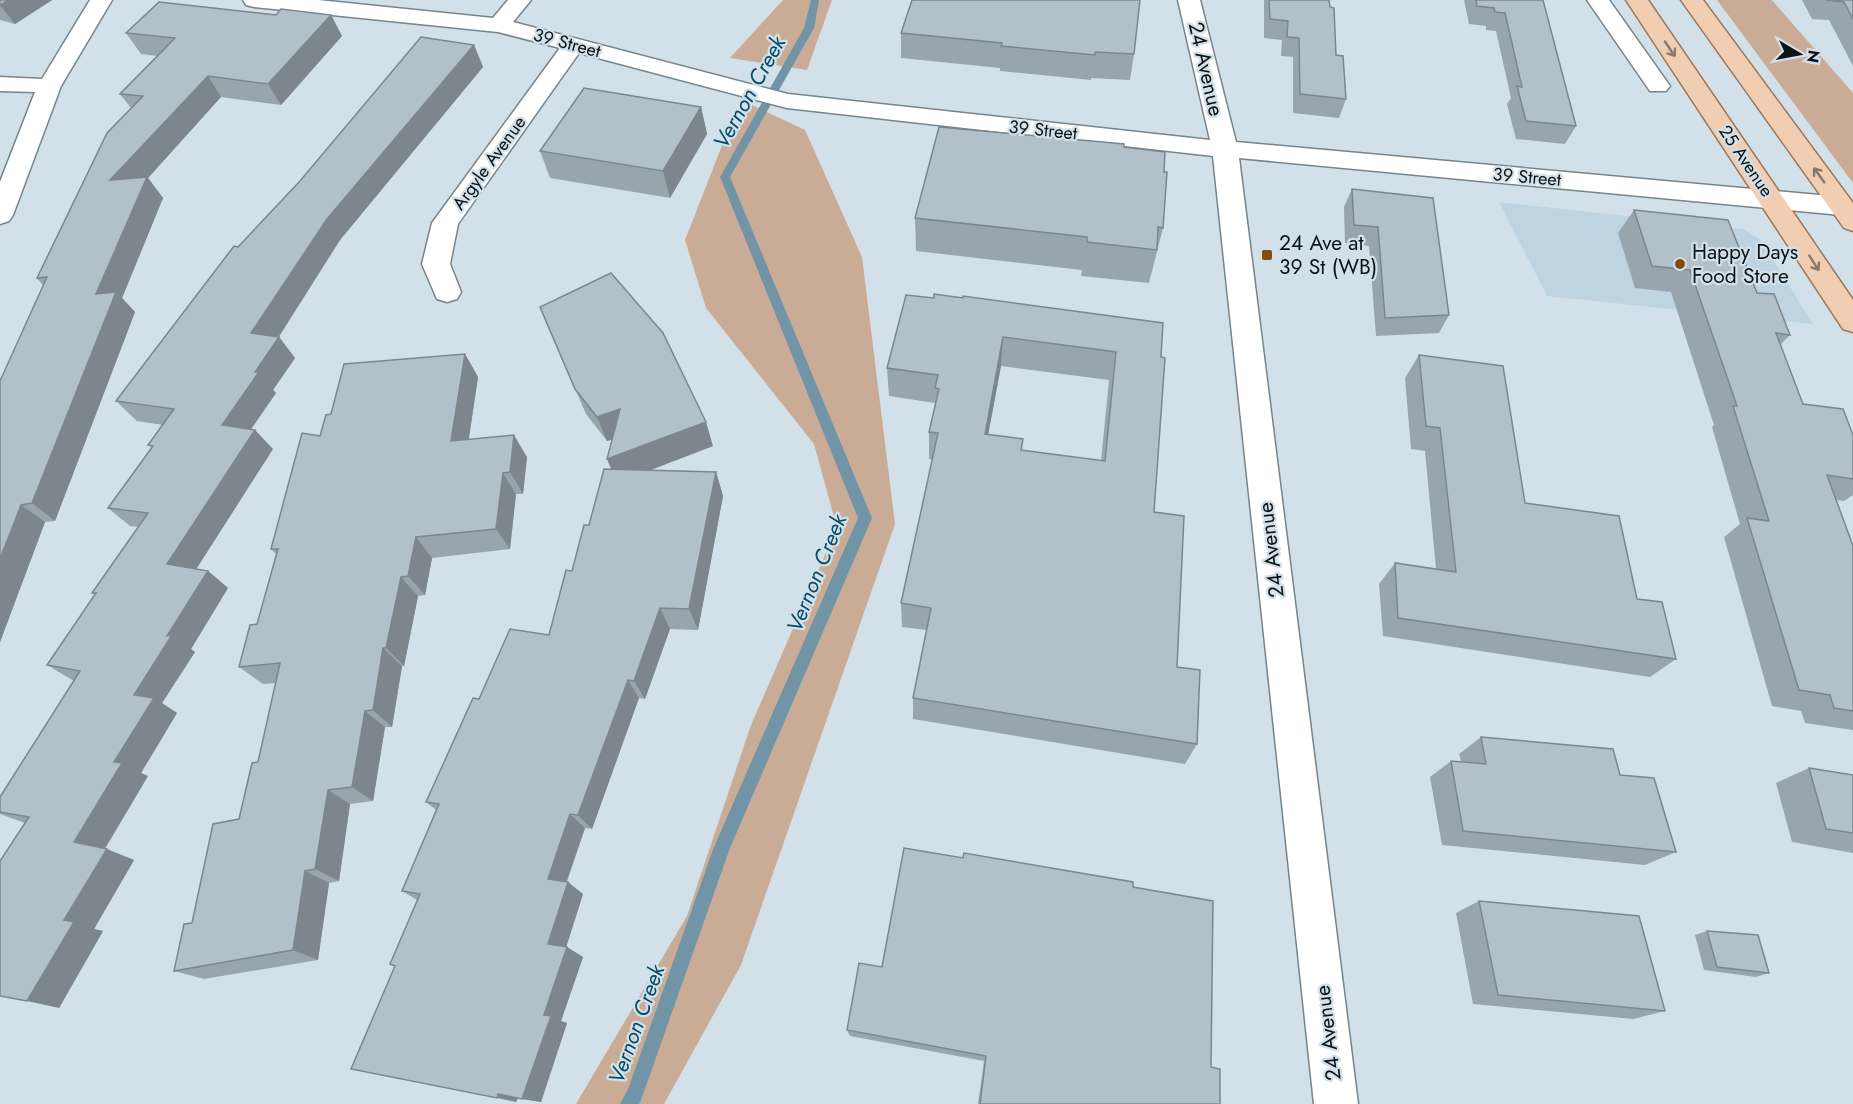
<svg xmlns="http://www.w3.org/2000/svg" width="1853" height="1104" viewBox="0 0 1853 1104" font-family="Jost,sans-serif">
  <rect width="100%" height="100%" fill="#d2e1e9"/>
  <!-- built -->
  <path fill="#bed4e1" d="M 1499,202 L 1743,229 L 1760,239 L 1813,324 L 1547,296 Z"/>
  <!-- green -->
  <path fill="#caac96" d="M 783,0 L 832,0 L 807,70 L 730,58 Z
    M 1717,0 L 1772,0 L 1853,93 L 1853,183 Z
    M 752,105 L 805,130 L 862,257 L 895,524 L 741,965 L 664,1104 L 576,1104 L 687,916 L 751,725 L 837,528 L 814,444 L 706,308 L 685,240 L 723,143 Z"/>
  <g fill="none" stroke-linecap="round" stroke-linejoin="round">
    <!-- stream -->
    <path fill="#7294a7" fill-rule="evenodd" d="M 811,0 L 819,0 L 814,28 L 730,177 L 872,518 L 730,848 L 641,1100 L 639,1104 L 620,1104 L 628,1089 L 714,847 L 858,518 L 720,177 L 804,28 Z"/>
    <!-- minor casing -->
    <g stroke="#76848b" stroke-width="3">
      <path id="minor" d="M 90,0 L 112,0 L 61,86 L 13,215 L 9,221 L 0,224 L 0,182 L 35,92 L 0,91 L 0,77 L 42,79 Z
        M 243,0 L 318,0 L 493,18 L 508,0 L 531,0 L 513,22 L 788,94 L 1210,140 L 1178,0 L 1200,0 L 1236,142 L 1841,197 L 1850,200 L 1853,208 L 1850,212 L 1841,215 L 1239,158 L 1358,1104 L 1314,1104 L 1213,156 L 787,108 L 579,53 L 458,224 L 450,264 L 461,292 L 457,299 L 447,302 L 437,299 L 422,264 L 432,223 L 560,48 L 498,32 L 254,7 L 246,5 Z
        M 1587,0 L 1609,0 L 1670,86 L 1666,91 L 1650,91 Z"/>
    </g>
    <!-- major casing -->
    <g stroke="#9b775a" stroke-width="3">
      <path id="major" d="M 1626,0 L 1648,0 L 1853,300 L 1853,332 L 1843,329 Z
        M 1681,0 L 1703,0 L 1853,203 L 1853,231 L 1844,228 Z"/>
    </g>
    <!-- minor -->
    <use href="#minor" fill="#fff" fill-rule="evenodd"/>
    <!-- major -->
    <use href="#major" fill="#f1ceb2" fill-rule="evenodd"/>
  </g>
  <!-- wall -->
  <path fill="#99a5ad" fill-rule="evenodd" d="M 0,0 L 52,0 L 15,24 L 0,20 Z
    M 1264,0 L 1329,0 L 1336,55 L 1346,99 L 1339,118 L 1293,113 L 1293,57 L 1281,56 L 1282,40 L 1264,38 Z
    M 1464,0 L 1543,0 L 1576,126 L 1565,144 L 1516,139 L 1507,104 L 1511,98 L 1496,31 L 1486,30 L 1486,26 L 1469,24 Z
    M 1802,0 L 1853,0 L 1853,66 L 1829,20 L 1812,19 Z
    M 276,15 L 331,15 L 342,36 L 281,105 L 221,97 L 148,178 L 163,198 L 122,298 L 135,312 L 55,521 L 45,522 L 0,642 L 43,285 L 37,278 L 131,108 L 120,94 L 158,56 L 141,54 L 126,33 Z
    M 901,33 L 1134,54 L 1130,80 L 1091,78 L 1091,80 L 1000,71 L 1000,68 L 901,58 Z
    M 474,45 L 483,67 L 340,240 L 279,337 L 295,358 L 273,390 L 276,393 L 251,429 L 273,449 L 196,569 L 208,571 L 228,588 L 191,649 L 195,652 L 162,703 L 177,713 L 141,773 L 148,776 L 105,849 L 134,860 L 94,929 L 103,931 L 59,1008 L 25,823 L 0,814 L 0,797 L 74,681 L 47,665 L 95,595 L 92,593 L 138,527 L 130,526 L 108,508 L 152,448 L 148,445 L 163,425 L 137,421 L 116,401 L 238,247 Z
    M 701,107 L 707,134 L 670,198 L 550,178 L 540,151 Z
    M 1124,147 L 1164,172 L 1163,228 L 1149,283 L 1081,276 L 1082,270 L 916,251 L 915,218 Z
    M 1352,189 L 1449,315 L 1439,333 L 1376,336 L 1369,246 L 1345,243 L 1344,207 Z
    M 1634,210 L 1757,293 L 1790,335 L 1780,345 L 1803,404 L 1853,435 L 1853,495 L 1844,501 L 1836,500 L 1853,546 L 1853,730 L 1805,723 L 1801,711 L 1772,706 L 1724,537 L 1740,524 L 1712,427 L 1714,425 L 1671,292 L 1635,288 L 1618,233 Z
    M 906,295 L 1161,357 L 1154,512 L 1177,667 L 1197,744 L 1185,764 L 913,719 L 913,698 L 926,630 L 902,627 L 901,603 L 932,459 L 929,459 L 929,432 L 935,403 L 889,396 L 887,368 ZM 1001,366 L 1109,380 L 1101,461 L 1021,450 L 988,435 Z
    M 540,307 L 713,446 L 650,470 L 716,472 L 723,496 L 698,630 L 670,629 L 645,699 L 639,698 L 592,829 L 585,828 L 567,882 L 583,894 L 566,947 L 583,957 L 561,1021 L 567,1023 L 541,1102 L 518,1098 L 516,1102 L 395,966 L 390,964 L 417,900 L 402,891 L 436,810 L 426,802 L 479,699 L 549,635 L 589,525 L 611,469 L 612,440 L 607,441 L 586,414 Z
    M 465,354 L 478,377 L 469,439 L 527,457 L 523,494 L 516,494 L 510,549 L 432,558 L 425,595 L 418,596 L 404,666 L 402,666 L 392,727 L 385,727 L 373,801 L 350,804 L 339,881 L 329,883 L 318,960 L 204,979 L 174,971 L 192,923 L 239,819 L 258,762 L 276,683 L 263,684 L 239,667 L 257,624 L 276,554 L 271,549 L 320,436 L 331,414 Z
    M 1419,355 L 1525,503 L 1637,599 L 1676,659 L 1650,677 L 1383,636 L 1379,584 L 1395,563 L 1436,569 L 1425,451 L 1411,449 L 1405,378 Z
    M 1481,737 L 1620,775 L 1676,852 L 1645,865 L 1442,845 L 1430,777 L 1451,761 L 1461,761 L 1459,754 Z
    M 1809,768 L 1853,775 L 1853,853 L 1792,842 L 1776,783 Z
    M 1133,887 L 1211,1067 L 1220,1104 L 978,1104 L 984,1061 L 850,1036 L 847,1030 L 882,967 Z
    M 1479,901 L 1665,1011 L 1633,1019 L 1473,1004 L 1456,913 Z
    M 1707,931 L 1769,973 L 1756,977 L 1704,970 L 1695,935 Z"/>
  <!-- shaded-wall -->
  <path fill="#7d868d" d="M 9,0 L 52,0 L 15,24 L 0,5 Z
    M 331,15 L 342,36 L 281,105 L 268,84 Z
    M 474,45 L 483,67 L 340,240 L 272,347 L 279,337 L 295,358 L 273,390 L 276,393 L 240,445 L 222,425 L 255,372 L 251,333 L 327,219 Z
    M 208,76 L 221,97 L 148,178 L 163,198 L 122,298 L 135,312 L 55,521 L 32,503 L 96,294 L 110,180 Z
    M 701,107 L 707,134 L 670,198 L 663,171 Z
    M 1003,337 L 1001,366 L 983,462 L 985,434 Z
    M 465,354 L 478,377 L 465,463 L 451,441 Z
    M 620,409 L 630,433 L 607,441 L 597,417 Z
    M 706,422 L 713,446 L 617,483 L 607,459 Z
    M 255,430 L 273,449 L 188,582 L 167,564 Z
    M 514,435 L 527,457 L 523,494 L 510,472 Z
    M 716,472 L 723,496 L 698,630 L 689,609 Z
    M 503,473 L 516,494 L 510,549 L 496,529 Z
    M 21,505 L 45,522 L 0,642 L 0,559 Z
    M 416,537 L 432,558 L 425,595 L 408,576 Z
    M 208,571 L 228,588 L 191,649 L 195,652 L 162,703 L 177,713 L 141,773 L 148,776 L 102,853 L 74,842 L 114,762 L 134,695 L 167,636 Z
    M 401,577 L 418,596 L 404,666 L 386,648 Z
    M 660,608 L 670,629 L 645,699 L 634,681 Z
    M 383,648 L 402,666 L 392,727 L 373,710 Z
    M 628,680 L 639,698 L 592,829 L 578,815 Z
    M 365,711 L 385,727 L 373,801 L 352,787 Z
    M 328,790 L 350,804 L 339,881 L 315,869 Z
    M 570,814 L 585,828 L 563,891 L 548,879 Z
    M 107,849 L 134,860 L 94,929 L 103,931 L 59,1008 L 27,1001 L 64,920 Z
    M 305,871 L 329,883 L 318,960 L 293,950 Z
    M 568,882 L 583,894 L 564,954 L 548,944 Z
    M 567,947 L 583,957 L 561,1021 L 567,1023 L 541,1102 L 522,1099 L 544,1015 Z
    M 498,1094 L 518,1098 L 516,1102 L 497,1098 Z"/>
  <!-- building -->
  <path fill="#b2c0c9" stroke="#7d868d" stroke-width="1.5" fill-rule="evenodd" d="M 0,0 L 9,0 L 0,5 Z
    M 912,0 L 1140,0 L 1134,54 L 1095,52 L 1095,55 L 1001,46 L 1002,43 L 901,33 Z
    M 1269,0 L 1329,0 L 1330,7 L 1334,8 L 1336,55 L 1343,56 L 1346,99 L 1300,94 L 1299,38 L 1287,37 L 1288,21 L 1270,19 Z
    M 1476,0 L 1543,0 L 1576,126 L 1526,121 L 1517,86 L 1522,87 L 1505,13 L 1495,12 L 1494,8 L 1477,6 Z
    M 1826,0 L 1853,0 L 1853,19 L 1844,2 Z
    M 159,2 L 276,15 L 281,9 L 331,15 L 268,84 L 208,76 L 110,180 L 147,177 L 96,294 L 116,292 L 32,503 L 21,505 L 0,559 L 0,381 L 47,277 L 37,278 L 107,133 L 143,96 L 120,94 L 175,38 L 126,33 Z
    M 421,37 L 474,45 L 327,219 L 251,333 L 279,337 L 255,372 L 259,372 L 222,425 L 255,430 L 167,564 L 208,571 L 167,636 L 172,635 L 134,695 L 154,698 L 114,762 L 122,763 L 74,842 L 107,849 L 64,920 L 74,922 L 27,1001 L 0,996 L 0,861 L 29,817 L 0,812 L 0,797 L 80,671 L 47,665 L 96,593 L 92,593 L 148,513 L 108,508 L 153,446 L 148,445 L 174,409 L 116,401 L 234,246 L 238,247 L 300,181 Z
    M 584,88 L 701,107 L 663,171 L 540,151 Z
    M 939,127 L 1124,144 L 1124,147 L 1165,152 L 1164,172 L 1167,172 L 1163,228 L 1158,227 L 1157,250 L 1087,242 L 1087,237 L 915,218 Z
    M 1352,189 L 1433,198 L 1449,315 L 1385,318 L 1378,227 L 1354,225 Z
    M 1634,210 L 1728,220 L 1757,293 L 1774,294 L 1790,335 L 1776,333 L 1803,404 L 1843,409 L 1853,435 L 1853,479 L 1827,475 L 1853,546 L 1853,711 L 1834,708 L 1830,695 L 1799,690 L 1747,518 L 1769,521 L 1733,406 L 1737,406 L 1690,270 L 1652,266 Z
    M 611,273 L 663,333 L 706,422 L 607,459 L 620,409 L 597,417 L 575,389 L 540,307 Z
    M 934,294 L 963,298 L 963,296 L 1163,323 L 1161,357 L 1165,358 L 1154,512 L 1184,516 L 1177,667 L 1200,670 L 1197,744 L 913,698 L 931,608 L 901,603 L 938,433 L 929,432 L 939,389 L 935,388 L 938,375 L 887,368 L 906,295 L 934,298 ZM 1003,337 L 1116,352 L 1105,461 L 1021,450 L 1023,439 L 985,434 Z
    M 465,354 L 451,441 L 514,435 L 510,472 L 503,473 L 496,529 L 416,537 L 408,576 L 401,577 L 386,648 L 383,648 L 373,710 L 365,711 L 352,787 L 328,790 L 315,869 L 305,871 L 293,950 L 174,971 L 184,924 L 192,923 L 213,824 L 239,819 L 252,763 L 258,762 L 280,663 L 239,667 L 250,625 L 257,624 L 278,549 L 271,549 L 302,433 L 320,436 L 326,415 L 331,414 L 344,364 Z
    M 1419,355 L 1503,366 L 1525,503 L 1619,516 L 1637,599 L 1662,602 L 1676,659 L 1398,618 L 1395,563 L 1456,572 L 1440,428 L 1426,426 Z
    M 604,469 L 716,472 L 689,609 L 660,608 L 634,681 L 628,680 L 578,815 L 570,814 L 548,879 L 568,882 L 548,944 L 567,947 L 544,1015 L 551,1016 L 522,1099 L 498,1094 L 497,1098 L 351,1069 L 395,966 L 390,964 L 420,894 L 402,891 L 439,804 L 426,802 L 473,698 L 479,699 L 510,629 L 549,635 L 566,570 L 572,571 L 584,525 L 589,525 Z
    M 1481,737 L 1613,749 L 1620,775 L 1654,778 L 1676,852 L 1463,831 L 1451,761 L 1486,764 Z
    M 1809,768 L 1853,775 L 1853,833 L 1826,829 Z
    M 904,848 L 963,858 L 964,853 L 1133,882 L 1133,887 L 1213,901 L 1211,1067 L 1220,1069 L 1220,1104 L 980,1104 L 986,1056 L 847,1030 L 859,963 L 882,967 Z
    M 1479,901 L 1639,916 L 1665,1011 L 1498,995 Z
    M 1707,931 L 1758,935 L 1769,973 L 1717,967 Z"/>
  <!-- one-way arrows -->
  <defs><path id="oneway-shaft" d="M-6 0H5M1.5-3L5.5 0L1.5 3" fill="none" stroke-width="1.6" stroke-linecap="round" stroke-linejoin="round" transform="scale(1.5)"/></defs>
  <g stroke="#8a796b">
    <use href="#oneway-shaft" transform="translate(1670 49) rotate(56)"/>
    <use href="#oneway-shaft" transform="translate(1819 175) rotate(-126)"/>
    <use href="#oneway-shaft" transform="translate(1814 263) rotate(57)"/>
  </g>
  <!-- markers -->
  <g fill="#884a0b" stroke="#d2e1e9" stroke-width="2">
    <rect x="1261" y="249" width="12" height="12" rx="3"/>
    <circle cx="1680" cy="264" r="6"/>
  </g>
  <g text-anchor="middle" stroke-width="4.5" stroke-linejoin="round" paint-order="stroke">
    <!-- far-street labels -->
    <g font-size="18" fill="#0d1215" stroke="#d2e1e9">
      <text transform="translate(567 43) rotate(15)" y="6">39 Street</text>
      <text transform="translate(1043 130) rotate(6)" y="6">39 Street</text>
      <text transform="translate(1746 161) rotate(56)" y="6">25 Avenue</text>
      <text transform="translate(489 163) rotate(-54)" y="6">Argyle Avenue</text>
      <text transform="translate(1527 177) rotate(5)" y="6">39 Street</text>
    </g>
    <!-- street labels -->
    <g font-size="21" fill="#0d1215" stroke="#d2e1e9">
      <text transform="translate(1206 69) rotate(77)" y="7">24 Avenue</text>
      <text transform="translate(1271 550) rotate(-97)" y="7">24 Avenue</text>
      <text transform="translate(1328 1033) rotate(-97)" y="7">24 Avenue</text>
    </g>
    <!-- poi labels -->
    <g font-size="21" fill="#0d1215" stroke="#d2e1e9" text-anchor="start">
      <text x="1279" y="250">24 Ave at<tspan x="1279" dy="24">39 St (WB)</tspan></text>
      <text x="1692" y="259">Happy Days<tspan x="1692" dy="24">Food Store</tspan></text>
    </g>
    <!-- water labels -->
    <g font-size="22" font-style="italic" fill="#094c69" stroke="#d2e1e9">
      <text transform="translate(749 92) rotate(-61)" y="8">Vernon Creek</text>
      <text transform="translate(816 573) rotate(-68)" y="8">Vernon Creek</text>
      <text transform="translate(636 1024) rotate(-70)" y="8">Vernon Creek</text>
    </g>
  </g>
  <!-- north arrow -->
  <g transform="translate(1799 54) rotate(100)" stroke="#d2e1e9" stroke-width="4.5" paint-order="stroke">
  <path d="M0-4.5L10 22L0 15L-10 22Z" fill="#0d1215"/>
  <text y="-9" font-size="16" font-weight="bold" text-anchor="middle" fill="#0d1215">N</text>
  </g>
</svg>
